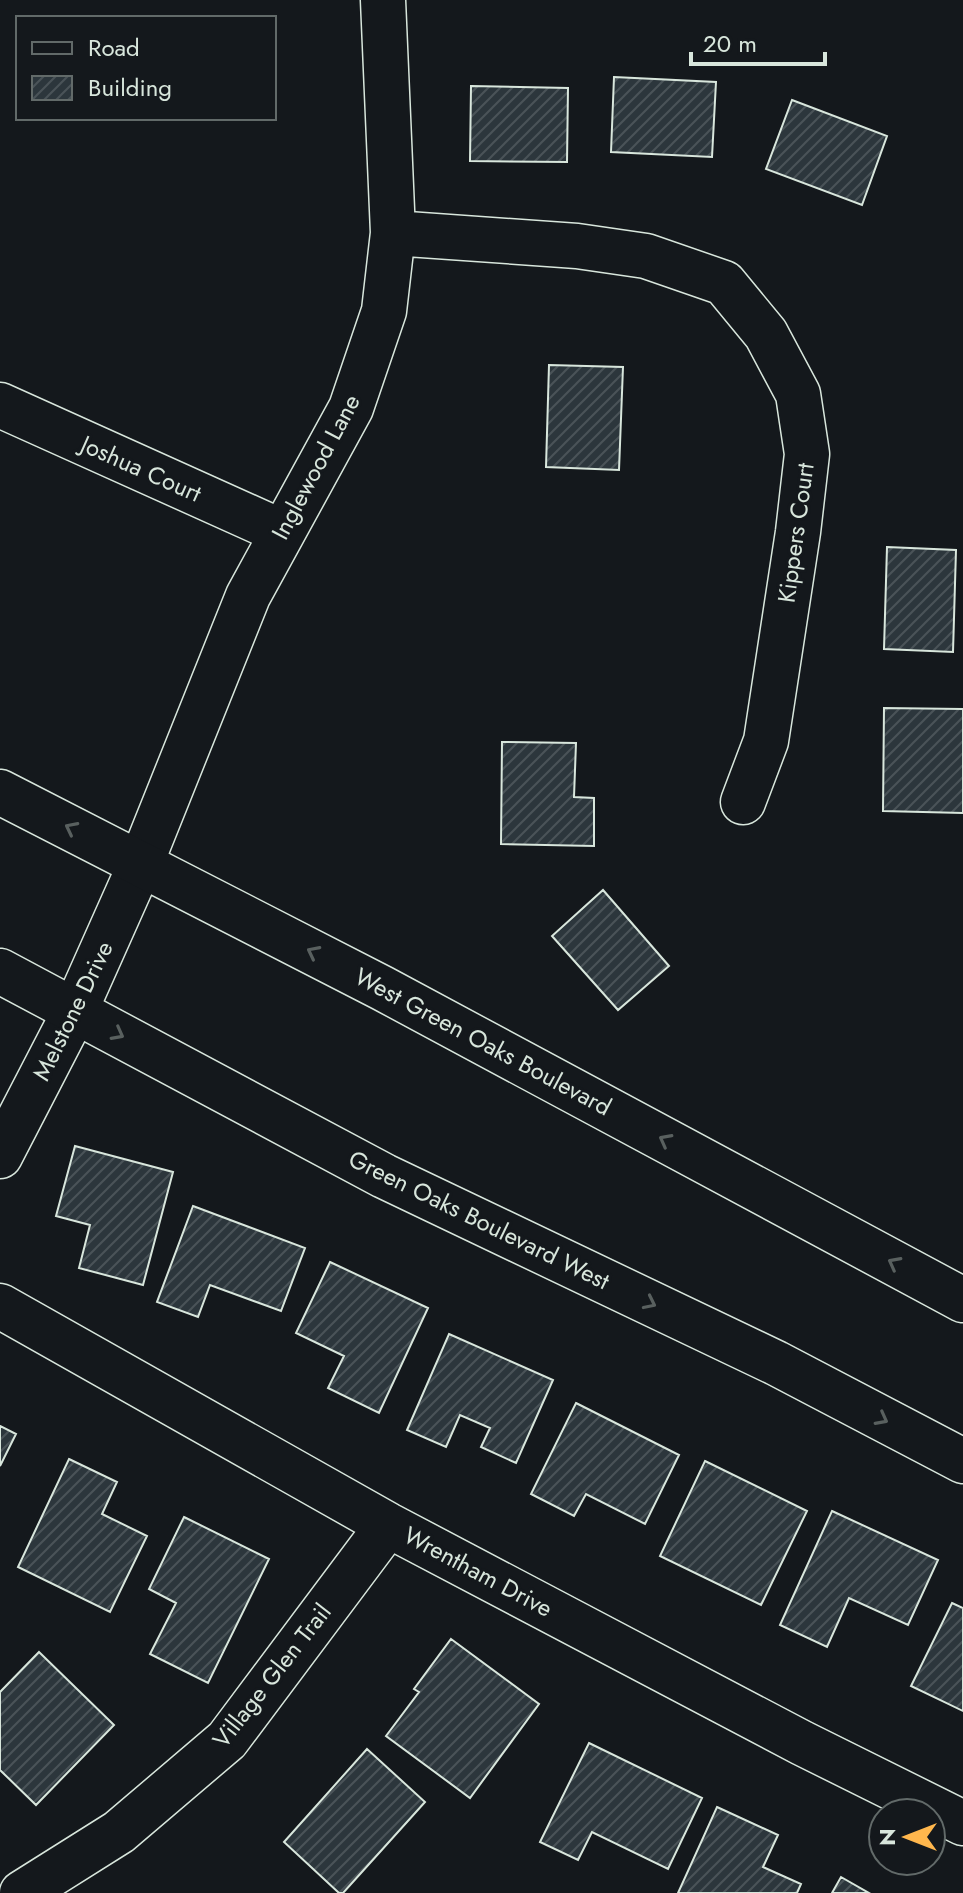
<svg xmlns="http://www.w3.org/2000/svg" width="963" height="1893" viewBox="0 0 963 1893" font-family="Jost,sans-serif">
  <defs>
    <pattern id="building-hatch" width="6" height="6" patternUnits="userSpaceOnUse" patternTransform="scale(2)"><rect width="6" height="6" fill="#2c363c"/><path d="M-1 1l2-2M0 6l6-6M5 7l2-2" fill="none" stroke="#4a5358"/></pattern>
  </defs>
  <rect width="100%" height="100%" fill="#14181c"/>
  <!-- building -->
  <path fill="url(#building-hatch)" stroke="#d8e6dc" stroke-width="2" d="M 614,77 L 716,82 L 712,157 L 611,152 Z
    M 471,86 L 568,88 L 567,162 L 470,161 Z
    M 792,100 L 887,136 L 862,205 L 766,169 Z
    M 549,365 L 623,367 L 619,470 L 546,467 Z
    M 887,547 L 956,550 L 953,652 L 884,649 Z
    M 884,708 L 963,709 L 963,813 L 883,811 Z
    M 502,742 L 576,743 L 574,797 L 594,798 L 594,846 L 501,844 Z
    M 603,890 L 669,966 L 618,1010 L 552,936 Z
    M 75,1146 L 173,1172 L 143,1285 L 79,1268 L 90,1225 L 56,1216 Z
    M 193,1206 L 305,1248 L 281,1311 L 210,1285 L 198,1317 L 157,1302 Z
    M 330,1262 L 428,1308 L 379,1413 L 328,1388 L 344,1356 L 296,1333 Z
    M 449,1334 L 553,1380 L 516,1463 L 481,1447 L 490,1428 L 460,1415 L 446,1447 L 407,1430 Z
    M 576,1403 L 679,1455 L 645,1524 L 586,1494 L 574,1516 L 531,1494 Z
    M 0,1426 L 16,1434 L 0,1466 Z
    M 69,1459 L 117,1482 L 102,1514 L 147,1536 L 110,1612 L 18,1567 Z
    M 705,1461 L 807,1511 L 761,1605 L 660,1556 Z
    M 832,1511 L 938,1560 L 908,1625 L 849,1598 L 827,1647 L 780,1625 Z
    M 184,1517 L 269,1559 L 208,1683 L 150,1654 L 176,1603 L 149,1589 Z
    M 952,1603 L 963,1608 L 963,1711 L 911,1686 Z
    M 451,1639 L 539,1704 L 470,1798 L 386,1736 L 419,1692 L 414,1689 Z
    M 39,1652 L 114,1725 L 36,1805 L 0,1770 L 0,1692 Z
    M 589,1743 L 702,1798 L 668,1869 L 592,1832 L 578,1860 L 540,1842 Z
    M 367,1749 L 425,1802 L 343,1893 L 339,1893 L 284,1842 Z
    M 717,1807 L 778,1835 L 763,1867 L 801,1884 L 797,1893 L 678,1893 Z
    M 841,1877 L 869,1893 L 832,1893 Z"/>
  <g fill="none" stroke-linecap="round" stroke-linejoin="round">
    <!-- minor casing -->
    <g stroke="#d8e6dc" stroke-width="47">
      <path id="minor" d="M 393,233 L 577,246 L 646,256 L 724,283 L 766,334 L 798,394 L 807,454 L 798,532 L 766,741 L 743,802
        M 0,405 L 282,532
        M 0,1156 L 75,1011 L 141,863 L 248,596 L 351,408 L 384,311 L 393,233 L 383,0
        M 0,1306 L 388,1525 L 802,1743 L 963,1823
        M 22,1893 L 119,1832 L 227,1740 L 388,1525"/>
    </g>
    <!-- major casing -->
    <g stroke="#d8e6dc" stroke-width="47">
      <path id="major" d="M 0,792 L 382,988 L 963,1300
        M 0,971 L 384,1176 L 776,1363 L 963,1461"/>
    </g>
    <!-- minor -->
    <use href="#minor" stroke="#14181c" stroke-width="44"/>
    <!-- major -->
    <use href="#major" stroke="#14181c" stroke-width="44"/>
  </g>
  <!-- one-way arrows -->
  <defs><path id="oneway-chevron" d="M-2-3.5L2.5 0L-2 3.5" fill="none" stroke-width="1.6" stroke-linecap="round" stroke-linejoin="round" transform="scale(2)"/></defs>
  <g stroke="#59605f">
    <use href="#oneway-chevron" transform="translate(71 828) rotate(-153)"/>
    <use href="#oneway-chevron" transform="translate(313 952) rotate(-153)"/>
    <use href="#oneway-chevron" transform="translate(118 1034) rotate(28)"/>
    <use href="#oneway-chevron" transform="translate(665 1140) rotate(-152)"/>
    <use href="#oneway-chevron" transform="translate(894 1263) rotate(-152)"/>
    <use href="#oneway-chevron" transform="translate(650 1303) rotate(26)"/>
    <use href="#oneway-chevron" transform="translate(882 1419) rotate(28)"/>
  </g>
  <g text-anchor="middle" stroke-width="6" stroke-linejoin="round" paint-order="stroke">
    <!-- street labels -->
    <g font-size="24" fill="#d8e6dc" stroke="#14181c">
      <text transform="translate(316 467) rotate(-62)" y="8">Inglewood Lane</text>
      <text transform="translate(141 469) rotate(24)" y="8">Joshua Court</text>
      <text transform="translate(796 533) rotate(-82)" y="8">Kippers Court</text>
      <text transform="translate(73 1011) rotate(-64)" y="8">Melstone Drive</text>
      <text transform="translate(483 1042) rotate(28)" y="8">West Green Oaks Boulevard</text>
      <text transform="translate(479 1220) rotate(26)" y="8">Green Oaks Boulevard West</text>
      <text transform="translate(478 1572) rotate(28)" y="8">Wrentham Drive</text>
      <text transform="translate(272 1676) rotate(-52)" y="8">Village Glen Trail</text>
    </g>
  </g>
  <!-- legend -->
  <rect x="16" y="16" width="260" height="104" fill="#14181c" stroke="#626a69" stroke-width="2"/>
  <rect x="32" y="42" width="40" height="12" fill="#14181c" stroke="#626a69" stroke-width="2"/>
  <text x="88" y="56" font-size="24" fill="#d8e6dc">Road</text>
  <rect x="32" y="76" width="40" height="24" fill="url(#building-hatch)" stroke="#626a69" stroke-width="2"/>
  <text x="88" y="96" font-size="24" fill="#d8e6dc">Building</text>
  <!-- north arrow -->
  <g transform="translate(907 1837) rotate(270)"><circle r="38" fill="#14181c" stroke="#626a69" stroke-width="2"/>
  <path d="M0-6L14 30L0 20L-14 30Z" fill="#ffb74d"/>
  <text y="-12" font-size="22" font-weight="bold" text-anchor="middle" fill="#d8e6dc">N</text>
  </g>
  <!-- scale -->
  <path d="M691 52v12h134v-12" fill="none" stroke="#d8e6dc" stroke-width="4"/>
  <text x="703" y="52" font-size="24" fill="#d8e6dc" stroke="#14181c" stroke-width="6" paint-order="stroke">20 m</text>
</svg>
